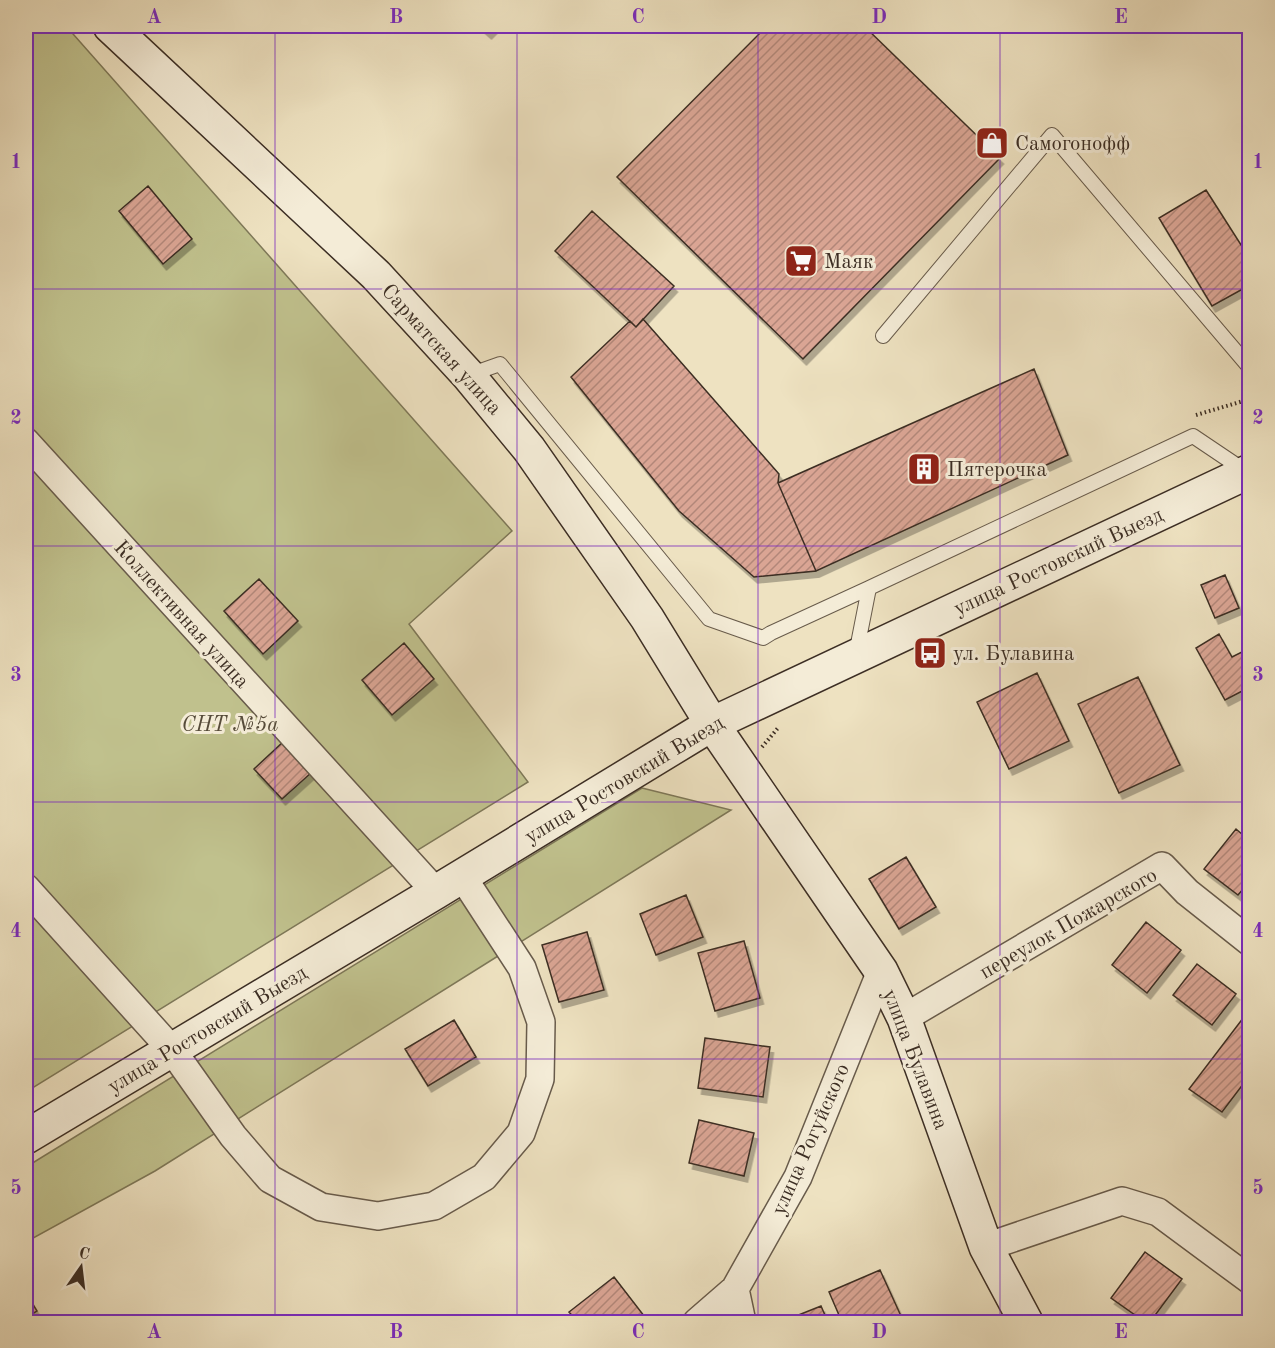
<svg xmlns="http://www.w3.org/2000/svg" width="1275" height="1348" viewBox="0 0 1275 1348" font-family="'Old Standard TT',serif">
  <defs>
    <pattern id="building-hatch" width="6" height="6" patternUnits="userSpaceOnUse" patternTransform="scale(1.5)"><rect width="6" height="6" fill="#daa594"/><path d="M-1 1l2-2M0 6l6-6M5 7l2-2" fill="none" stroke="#b28779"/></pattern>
    <filter id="shadow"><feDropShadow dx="3.5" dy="6" stdDeviation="0" flood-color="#0004"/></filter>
  </defs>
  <rect width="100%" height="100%" fill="#eee2c1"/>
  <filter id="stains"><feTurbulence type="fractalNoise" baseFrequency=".00333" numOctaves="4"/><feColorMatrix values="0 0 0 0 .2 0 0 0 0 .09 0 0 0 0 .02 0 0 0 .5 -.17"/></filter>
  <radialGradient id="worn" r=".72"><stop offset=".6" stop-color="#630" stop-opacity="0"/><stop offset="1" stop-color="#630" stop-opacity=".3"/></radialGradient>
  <!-- green -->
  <path fill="#c0c18d" stroke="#7e7858" stroke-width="1.5" d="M 26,26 L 66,26 L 512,531 L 409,624 L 528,782 L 26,1092 Z
    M 642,788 L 731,810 L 155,1171 L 26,1242 L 26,1167 Z"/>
  <!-- building -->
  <path fill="url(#building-hatch)" stroke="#3c2e24" stroke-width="1.5" filter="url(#shadow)" d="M 480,26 L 495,26 L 488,33 Z
    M 767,26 L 864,26 L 1000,158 L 803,359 L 617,177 Z
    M 148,186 L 192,239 L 163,264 L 119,211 Z
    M 1206,190 L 1250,259 L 1250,285 L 1212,306 L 1159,218 Z
    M 592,211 L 674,286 L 636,327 L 555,251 Z
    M 643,319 L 779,474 L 778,483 L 816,571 L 754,577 L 679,511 L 571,377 L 630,321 L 636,327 Z
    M 1034,369 L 1068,455 L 816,571 L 778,483 Z
    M 1225,575 L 1239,608 L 1215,618 L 1201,585 Z
    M 259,579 L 298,621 L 263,654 L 224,611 Z
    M 1219,634 L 1232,657 L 1250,648 L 1250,687 L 1225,700 L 1196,648 Z
    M 404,643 L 434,679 L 392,715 L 362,680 Z
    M 1037,673 L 1069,741 L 1009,769 L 977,702 Z
    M 1138,677 L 1180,765 L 1119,793 L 1078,704 Z
    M 284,741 L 312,772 L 282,799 L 254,769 Z
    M 1236,829 L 1250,841 L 1250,881 L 1238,895 L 1204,869 Z
    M 906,857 L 936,907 L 899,929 L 869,879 Z
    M 686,895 L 703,937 L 656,955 L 640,914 Z
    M 1146,922 L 1181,950 L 1147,993 L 1112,965 Z
    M 587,932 L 604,990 L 559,1002 L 542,945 Z
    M 744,941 L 760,998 L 715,1011 L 698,953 Z
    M 1197,964 L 1236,994 L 1212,1025 L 1173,995 Z
    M 1250,1009 L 1250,1075 L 1222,1112 L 1189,1089 Z
    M 454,1020 L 476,1057 L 428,1086 L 405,1049 Z
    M 705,1038 L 770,1047 L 763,1097 L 698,1088 Z
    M 699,1120 L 754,1133 L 744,1176 L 689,1163 Z
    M 1145,1252 L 1182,1279 L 1150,1322 L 1145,1322 L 1111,1298 Z
    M 880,1270 L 901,1316 L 886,1322 L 842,1322 L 829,1292 Z
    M 614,1277 L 648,1321 L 578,1322 L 569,1312 Z
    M 26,1293 L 37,1311 L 26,1318 Z
    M 821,1306 L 828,1322 L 781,1322 Z"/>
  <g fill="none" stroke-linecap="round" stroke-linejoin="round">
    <!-- lane casing -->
    <g stroke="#685b4b" stroke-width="16">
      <path id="lane" d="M 883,336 L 1052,135 L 1250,368
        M 469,375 L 500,364 L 709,619 L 763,638 L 771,633 L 869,588
        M 856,654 L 869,588 L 1193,436 L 1245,471"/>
    </g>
    <!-- street casing -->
    <g stroke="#685b4b" stroke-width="30">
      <path id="street" d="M 26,442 L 436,892
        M 26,888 L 172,1050 L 233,1136 L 270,1179 L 321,1207 L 378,1216 L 434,1206 L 484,1177 L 521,1133 L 540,1079 L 541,1022 L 522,968 L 462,876
        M 904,1018 L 1162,866 L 1187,892 L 1250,942
        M 986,1247 L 1122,1201 L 1158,1212 L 1250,1280
        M 735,1289 L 742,1322
        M 697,1322 L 735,1289 L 798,1177 L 881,971"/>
    </g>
    <!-- secondary casing -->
    <g stroke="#3c2e24" stroke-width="36">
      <path id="secondary" d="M 110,26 L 376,275 L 468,375 L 529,449 L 647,618 L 712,724 L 881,971 L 904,1018 L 986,1247 L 1026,1322
        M 26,1137 L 436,892 L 712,724 L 1250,471"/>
    </g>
    <!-- path -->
    <path stroke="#3c2e24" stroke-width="4" stroke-dasharray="1.5 3" stroke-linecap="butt" d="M 1196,415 L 1250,399
      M 762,747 L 778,728"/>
    <!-- lane -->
    <use href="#lane" stroke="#f4ecd7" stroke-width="14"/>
    <!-- street -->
    <use href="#street" stroke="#f4ecd7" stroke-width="27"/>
    <!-- secondary -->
    <use href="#secondary" stroke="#f4ecd7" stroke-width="33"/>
  </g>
  <!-- grid -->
  <path fill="none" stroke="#7b2cbf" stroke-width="1.5" stroke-opacity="0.55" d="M 275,26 L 275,1322M 517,26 L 517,1322M 758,26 L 758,1322M 1000,26 L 1000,1322M 26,289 L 1250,289M 26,546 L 1250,546M 26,802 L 1250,802M 26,1059 L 1250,1059"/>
  <!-- icons -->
  <defs>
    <g id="shop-square" transform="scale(1.725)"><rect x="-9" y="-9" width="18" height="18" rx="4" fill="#8f2418" stroke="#f4ecd7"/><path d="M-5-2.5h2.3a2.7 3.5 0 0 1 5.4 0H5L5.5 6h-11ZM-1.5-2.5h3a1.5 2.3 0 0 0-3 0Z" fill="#fff"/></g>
    <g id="supermarket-square" transform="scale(1.725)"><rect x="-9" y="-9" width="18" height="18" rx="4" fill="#8f2418" stroke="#f4ecd7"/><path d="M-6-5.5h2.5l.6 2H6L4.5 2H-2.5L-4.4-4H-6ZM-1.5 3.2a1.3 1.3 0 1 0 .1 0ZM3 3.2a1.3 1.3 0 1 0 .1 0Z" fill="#fff"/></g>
    <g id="building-square" transform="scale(1.725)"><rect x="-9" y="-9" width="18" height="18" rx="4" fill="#8f2418" stroke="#f4ecd7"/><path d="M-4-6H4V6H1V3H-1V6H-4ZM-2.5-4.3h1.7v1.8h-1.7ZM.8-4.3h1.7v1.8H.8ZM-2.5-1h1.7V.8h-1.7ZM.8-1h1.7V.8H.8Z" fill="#fff"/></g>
    <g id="bus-square" transform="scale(1.725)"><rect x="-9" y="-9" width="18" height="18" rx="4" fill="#8f2418" stroke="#f4ecd7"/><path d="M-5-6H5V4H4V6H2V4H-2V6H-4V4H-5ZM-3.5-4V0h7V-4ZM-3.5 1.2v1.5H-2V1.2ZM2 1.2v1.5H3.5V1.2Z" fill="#fff"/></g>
  </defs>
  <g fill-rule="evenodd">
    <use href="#shop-square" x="992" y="143"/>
    <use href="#supermarket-square" x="801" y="261"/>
    <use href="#building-square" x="924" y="469"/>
    <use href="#bus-square" x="930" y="653"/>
  </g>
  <g text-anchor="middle" stroke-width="6" stroke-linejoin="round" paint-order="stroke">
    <!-- poi labels -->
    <g font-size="21" fill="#3c2e24" stroke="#f4ecd7" text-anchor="start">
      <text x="1015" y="150">Самогонофф</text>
      <text x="824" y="268">Маяк</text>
      <text x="947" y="476">Пятерочка</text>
      <text x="953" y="660">ул. Булавина</text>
    </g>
    <!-- street labels -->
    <g font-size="21" fill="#3c2e24" stroke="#f4ecd7">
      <text transform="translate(442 349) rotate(48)" y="7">Сарматская улица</text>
      <text transform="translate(1058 561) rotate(-25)" y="7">улица Ростовский Выезд</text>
      <text transform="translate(182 614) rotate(48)" y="7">Коллективная улица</text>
      <text transform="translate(624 779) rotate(-31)" y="7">улица Ростовский Выезд</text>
      <text transform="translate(1068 923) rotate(-30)" y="7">переулок Пожарского</text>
      <text transform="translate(207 1029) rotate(-31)" y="7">улица Ростовский Выезд</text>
      <text transform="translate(916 1059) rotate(69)" y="7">улица Булавина</text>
      <text transform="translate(810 1139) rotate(-66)" y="7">улица Рогуйского</text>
    </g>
    <!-- park labels -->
    <g font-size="21" font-style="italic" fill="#564b39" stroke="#f4ecd7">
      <text x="230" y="731">СНТ №5а</text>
    </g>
  </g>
  <!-- margin -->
  <rect width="1275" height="1348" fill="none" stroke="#eee2c1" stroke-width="66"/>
  <!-- north arrow -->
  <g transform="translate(81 1267) rotate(14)" stroke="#f4ecd7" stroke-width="4.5" paint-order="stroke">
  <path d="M0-4.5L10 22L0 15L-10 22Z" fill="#3c2e24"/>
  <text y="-9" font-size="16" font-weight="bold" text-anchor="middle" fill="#3c2e24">С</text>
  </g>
  <rect x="33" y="33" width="1209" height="1282" fill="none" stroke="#7b2cbf" stroke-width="2"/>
  <g font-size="20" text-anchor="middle" font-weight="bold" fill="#7b2cbf">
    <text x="154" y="23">A</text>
    <text x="396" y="23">B</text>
    <text x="638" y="23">C</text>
    <text x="879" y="23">D</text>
    <text x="1121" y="23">E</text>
    <text x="16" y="168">1</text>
    <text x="1258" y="168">1</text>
    <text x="16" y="424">2</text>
    <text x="1258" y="424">2</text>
    <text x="16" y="681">3</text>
    <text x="1258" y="681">3</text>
    <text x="16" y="937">4</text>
    <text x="1258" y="937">4</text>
    <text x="16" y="1194">5</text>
    <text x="1258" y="1194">5</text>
    <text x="154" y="1338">A</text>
    <text x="396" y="1338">B</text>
    <text x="638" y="1338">C</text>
    <text x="879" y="1338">D</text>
    <text x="1121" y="1338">E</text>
  </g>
  <rect width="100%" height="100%" filter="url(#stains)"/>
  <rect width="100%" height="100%" fill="url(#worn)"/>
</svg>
